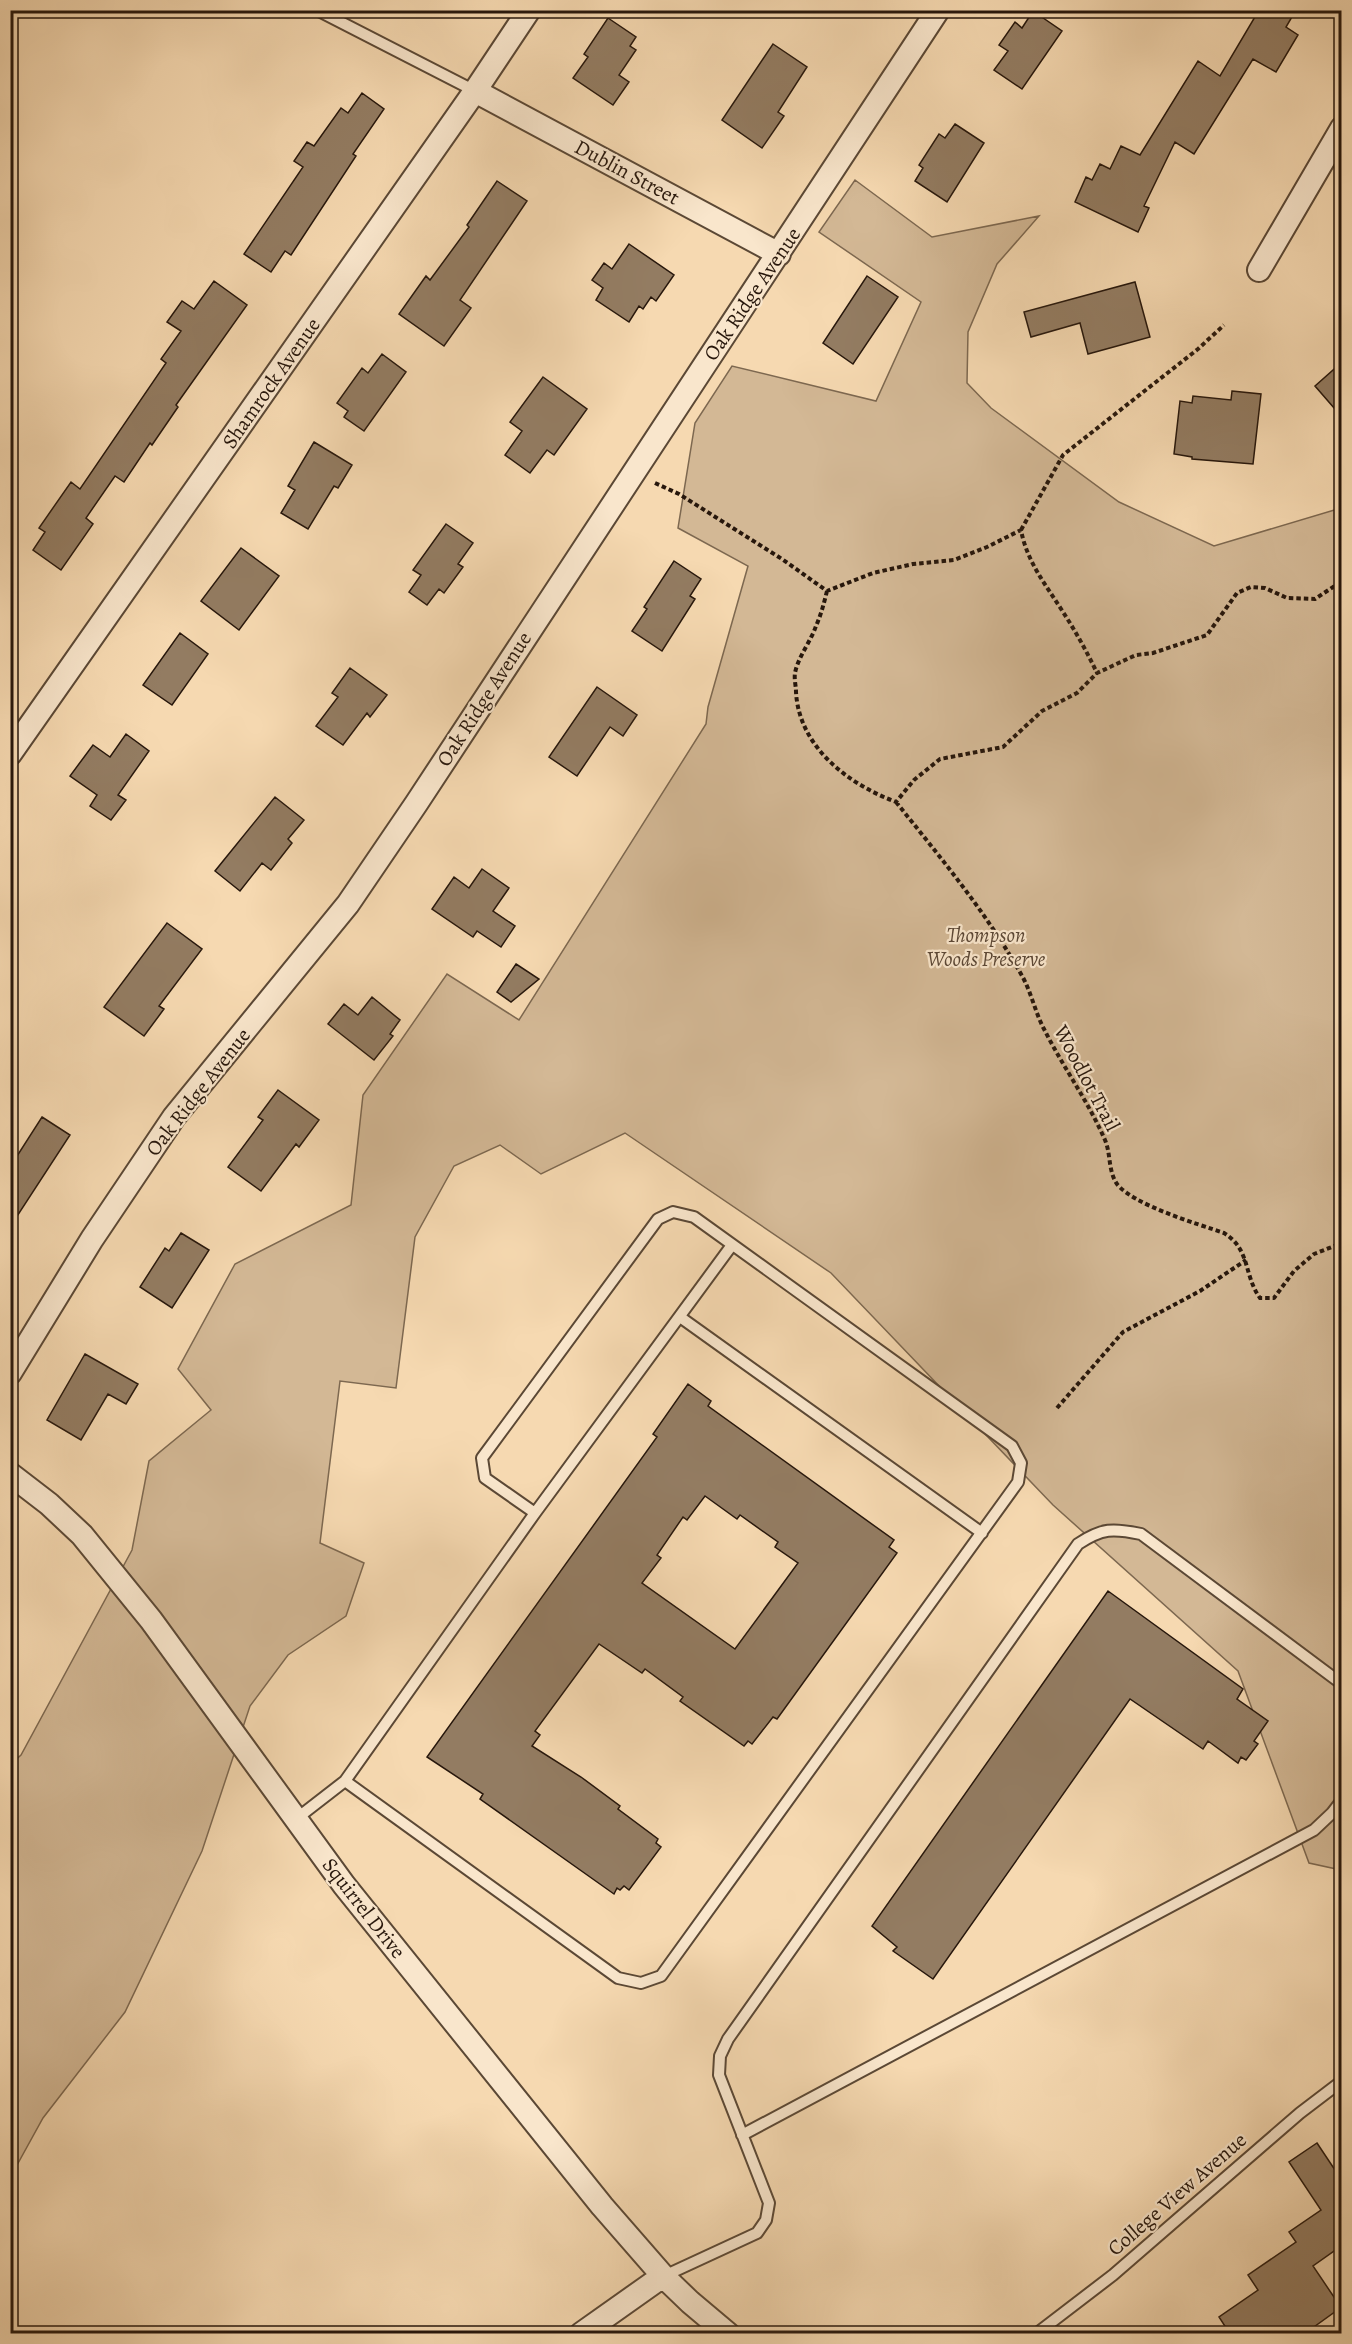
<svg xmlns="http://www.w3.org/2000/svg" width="1352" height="2344" viewBox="0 0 1352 2344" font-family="Alegreya,serif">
  <rect width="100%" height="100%" fill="#f6d9b1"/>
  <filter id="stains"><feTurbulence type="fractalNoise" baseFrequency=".00333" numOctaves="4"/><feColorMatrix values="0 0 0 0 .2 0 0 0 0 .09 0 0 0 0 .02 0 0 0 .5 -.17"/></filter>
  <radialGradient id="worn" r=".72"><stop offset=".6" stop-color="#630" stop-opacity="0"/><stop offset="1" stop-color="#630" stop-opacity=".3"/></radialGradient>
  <!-- green -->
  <path fill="#d3b895" stroke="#7d6850" stroke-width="1.5" d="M 855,180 L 932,237 L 1039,216 L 997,264 L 968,332 L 967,383 L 991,408 L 1119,502 L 1214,546 L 1341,508 L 1341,1870 L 1309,1863 L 1238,1671 L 1053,1505 L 831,1273 L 625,1133 L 541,1174 L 500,1145 L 454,1166 L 415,1237 L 396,1388 L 340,1381 L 320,1543 L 364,1563 L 346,1616 L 288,1655 L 250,1706 L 202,1851 L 125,2012 L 43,2118 L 11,2176 L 11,1764 L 21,1755 L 132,1550 L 149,1461 L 211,1410 L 178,1369 L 235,1264 L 351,1205 L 363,1095 L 447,974 L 519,1020 L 706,724 L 708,707 L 748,566 L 678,528 L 695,423 L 732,366 L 876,401 L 921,302 L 819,232 Z"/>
  <!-- building -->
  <path fill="#937c62" stroke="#27170c" stroke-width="1.5" fill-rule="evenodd" d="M 1259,10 L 1296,10 L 1286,27 L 1298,35 L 1276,72 L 1253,59 L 1194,154 L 1175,142 L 1144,206 L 1149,208 L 1138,232 L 1075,202 L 1086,177 L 1092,180 L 1100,164 L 1110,169 L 1121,146 L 1140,155 L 1198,61 L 1220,76 Z
    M 1033,11 L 1062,31 L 1022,89 L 994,70 L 1008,51 L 999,45 L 1015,22 L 1022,28 Z
    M 608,18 L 636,37 L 630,46 L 636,50 L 619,75 L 629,82 L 613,105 L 573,78 L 588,57 L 584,54 Z
    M 773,44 L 807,67 L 778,112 L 784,116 L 762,148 L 722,120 Z
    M 362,93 L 384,109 L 353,154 L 356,156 L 291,255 L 285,251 L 271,272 L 244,254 L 303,167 L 294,161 L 307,142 L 314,146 L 341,108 L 348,113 Z
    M 955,124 L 984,143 L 947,202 L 915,181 L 923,168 L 919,165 L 939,134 L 945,138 Z
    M 497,181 L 527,201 L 460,300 L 471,308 L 444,346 L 399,314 L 426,276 L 430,280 L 469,227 L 467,225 Z
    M 629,244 L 674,275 L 656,301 L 651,297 L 643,309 L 639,306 L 629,322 L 596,300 L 603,288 L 592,280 L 604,263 L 612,269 Z
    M 867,276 L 898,297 L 853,364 L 823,343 Z
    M 214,281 L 247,305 L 176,405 L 178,407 L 152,445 L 150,443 L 124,482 L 115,476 L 86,518 L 93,524 L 61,570 L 33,550 L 45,532 L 39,528 L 71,482 L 80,489 L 166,363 L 161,359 L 181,331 L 167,322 L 182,301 L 194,309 Z
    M 1135,282 L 1150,337 L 1088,354 L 1080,323 L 1031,337 L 1024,312 Z
    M 382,354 L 406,372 L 364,431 L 344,417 L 348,411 L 337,403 L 362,368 L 368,373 Z
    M 1341,363 L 1341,416 L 1315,386 Z
    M 543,377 L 587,409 L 554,455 L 547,450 L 530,473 L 505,455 L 522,431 L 510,422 Z
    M 1232,391 L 1261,394 L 1253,464 L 1192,459 L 1192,457 L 1174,454 L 1180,401 L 1192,403 L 1193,396 L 1231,400 Z
    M 314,442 L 352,465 L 338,488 L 334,486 L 308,529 L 281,513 L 295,490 L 288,486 Z
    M 446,524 L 473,543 L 458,564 L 463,567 L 444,593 L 439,589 L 427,605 L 409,592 L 421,575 L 413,570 Z
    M 241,548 L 279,576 L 239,630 L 201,601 Z
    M 674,561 L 701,579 L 690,596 L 695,599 L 662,651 L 632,631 L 647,609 L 644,607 Z
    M 180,633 L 208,654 L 172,705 L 143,685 Z
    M 350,668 L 387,695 L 370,717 L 367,713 L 343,745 L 316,726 L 338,697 L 332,693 Z
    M 597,687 L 637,715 L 623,736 L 610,727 L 577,776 L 549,757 Z
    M 126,734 L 149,751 L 118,795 L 126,800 L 111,820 L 90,806 L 97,795 L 70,776 L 93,745 L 110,757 Z
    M 275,797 L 304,820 L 288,839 L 292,843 L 271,870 L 262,863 L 240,891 L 215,871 Z
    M 482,869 L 509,888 L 493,911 L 515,926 L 501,947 L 477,931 L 473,937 L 432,909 L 454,877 L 469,888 Z
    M 167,923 L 202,949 L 159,1006 L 164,1009 L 144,1036 L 104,1007 Z
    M 516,964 L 539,979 L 511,1002 L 497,992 Z
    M 372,997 L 400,1020 L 390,1034 L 393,1036 L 374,1060 L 328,1024 L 344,1004 L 358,1015 Z
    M 278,1090 L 319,1120 L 299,1147 L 296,1144 L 261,1191 L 228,1167 L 263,1120 L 258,1117 Z
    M 42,1117 L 70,1135 L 10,1227 L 10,1167 Z
    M 181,1233 L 209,1250 L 172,1308 L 140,1287 L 165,1248 L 169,1251 Z
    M 85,1354 L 138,1384 L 126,1404 L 108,1394 L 81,1440 L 47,1420 Z
    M 688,1384 L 711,1401 L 708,1406 L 894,1540 L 889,1547 L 897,1553 L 777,1719 L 773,1717 L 752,1744 L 748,1741 L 744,1746 L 680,1701 L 683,1697 L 645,1669 L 642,1673 L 599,1644 L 535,1731 L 540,1735 L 532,1746 L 581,1777 L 620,1806 L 618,1809 L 658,1839 L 656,1843 L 661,1847 L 629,1890 L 624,1886 L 620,1890 L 617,1888 L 614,1894 L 480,1799 L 483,1794 L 427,1757 L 657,1437 L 653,1434 ZM 705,1496 L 737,1519 L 740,1515 L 778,1542 L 775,1547 L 798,1563 L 735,1649 L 642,1583 L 661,1558 L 657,1555 L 683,1517 L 687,1520 Z
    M 1108,1591 L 1243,1689 L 1237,1699 L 1268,1721 L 1254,1741 L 1258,1744 L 1246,1760 L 1241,1757 L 1238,1763 L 1208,1741 L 1203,1749 L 1130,1699 L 933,1979 L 893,1951 L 897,1947 L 872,1926 Z
    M 1317,2143 L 1341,2179 L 1341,2246 L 1313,2266 L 1338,2303 L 1336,2311 L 1304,2334 L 1230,2334 L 1219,2317 L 1258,2290 L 1248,2275 L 1296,2242 L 1289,2232 L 1321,2210 L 1289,2162 Z"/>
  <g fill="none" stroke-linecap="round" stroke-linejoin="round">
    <!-- lane casing -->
    <g stroke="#5b4835" stroke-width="14">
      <path id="lane" d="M 317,10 L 475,91
        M 680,1317 L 982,1533
        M 345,1781 L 618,1978 L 641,1983 L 661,1976 L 1018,1482 L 1021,1463 L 1012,1446 L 694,1217 L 673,1212 L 658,1219 L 482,1458 L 485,1478 L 535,1513
        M 296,1819 L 345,1781 L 535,1513 L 732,1245
        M 742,2135 L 1314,1830 L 1332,1813 L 1342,1800
        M 664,2276 L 757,2233 L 766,2220 L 769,2203 L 719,2075 L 720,2056 L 728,2039 L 1078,1544 C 1102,1528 1113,1528 1141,1534 L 1342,1684
        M 1036,2334 L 1113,2275 L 1300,2113 L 1342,2081"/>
    </g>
    <!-- street casing -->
    <g stroke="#5b4835" stroke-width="26">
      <path id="street" d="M 475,91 L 779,254
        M 1259,270 L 1342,128
        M 10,754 L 475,91 L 529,10
        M 10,1373 L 92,1239 L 174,1117 L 348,904 L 416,804 L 938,10
        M 10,1474 L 49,1504 L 82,1535 L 151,1620 L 344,1885 L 602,2206 L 663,2276 L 690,2302 L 728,2334
        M 581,2334 L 663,2276"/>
    </g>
    <!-- path -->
    <path stroke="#27170c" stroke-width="4" stroke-dasharray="4.5 3" stroke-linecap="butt" d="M 655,483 L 679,494 L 782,559 L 827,591 L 873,573 L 913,564 L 954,560 L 987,547 L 1021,530 C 1027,562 1046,585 1063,612 C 1076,632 1087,652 1097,673 L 1136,655 L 1153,653 L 1207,635 L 1237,593 L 1251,587 L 1265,588 L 1287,598 L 1315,599 L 1342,581
      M 1021,530 L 1063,455 L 1198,349 L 1224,325
      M 827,591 C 824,603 821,615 816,626 C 811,641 798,657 795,673 C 794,679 796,686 796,692 C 799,747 848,784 896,802 L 914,780 L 940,759 L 1003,747 L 1042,711 L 1077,693 L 1097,673
      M 896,802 C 940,857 986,912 1021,974 C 1031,991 1035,1012 1044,1029 C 1063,1067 1088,1101 1105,1140 C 1111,1154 1108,1171 1117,1184 C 1133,1205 1198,1224 1224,1233 C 1251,1250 1243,1274 1260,1298 L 1274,1298 L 1294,1271 L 1314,1254 L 1342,1243
      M 1057,1408 L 1123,1332 L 1200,1291 L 1246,1260"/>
    <!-- lane -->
    <use href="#lane" stroke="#f9e6cc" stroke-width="10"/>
    <!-- street -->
    <use href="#street" stroke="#f9e6cc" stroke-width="22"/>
  </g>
  <g text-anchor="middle" stroke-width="4.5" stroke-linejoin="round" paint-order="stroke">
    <!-- street labels -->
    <g font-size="21" fill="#27170c" stroke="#f9e6cc">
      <text transform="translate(627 172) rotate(28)" y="7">Dublin Street</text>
      <text transform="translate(752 294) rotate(-56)" y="7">Oak Ridge Avenue</text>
      <text transform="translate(271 383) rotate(-55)" y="7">Shamrock Avenue</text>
      <text transform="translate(484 699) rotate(-57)" y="7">Oak Ridge Avenue</text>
      <text transform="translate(1087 1078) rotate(62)" y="7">Woodlot Trail</text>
      <text transform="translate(198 1092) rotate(-52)" y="7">Oak Ridge Avenue</text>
      <text transform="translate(364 1908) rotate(52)" y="7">Squirrel Drive</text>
      <text transform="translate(1177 2194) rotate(-41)" y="7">College View Avenue</text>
    </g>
    <!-- park labels -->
    <g font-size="21" font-style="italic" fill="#5b4735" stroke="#f9e6cc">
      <text x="986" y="942">Thompson<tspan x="986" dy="24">Woods Preserve</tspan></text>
    </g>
  </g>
  <!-- margin -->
  <rect width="1352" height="2344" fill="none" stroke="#f6d9b1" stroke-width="36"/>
  <rect x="12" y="12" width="1328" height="2320" fill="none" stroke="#27170c" stroke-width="3"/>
  <rect x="18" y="18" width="1316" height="2308" fill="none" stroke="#27170c" stroke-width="1.5"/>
  <rect width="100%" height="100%" filter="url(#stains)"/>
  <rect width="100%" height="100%" fill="url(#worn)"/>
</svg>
